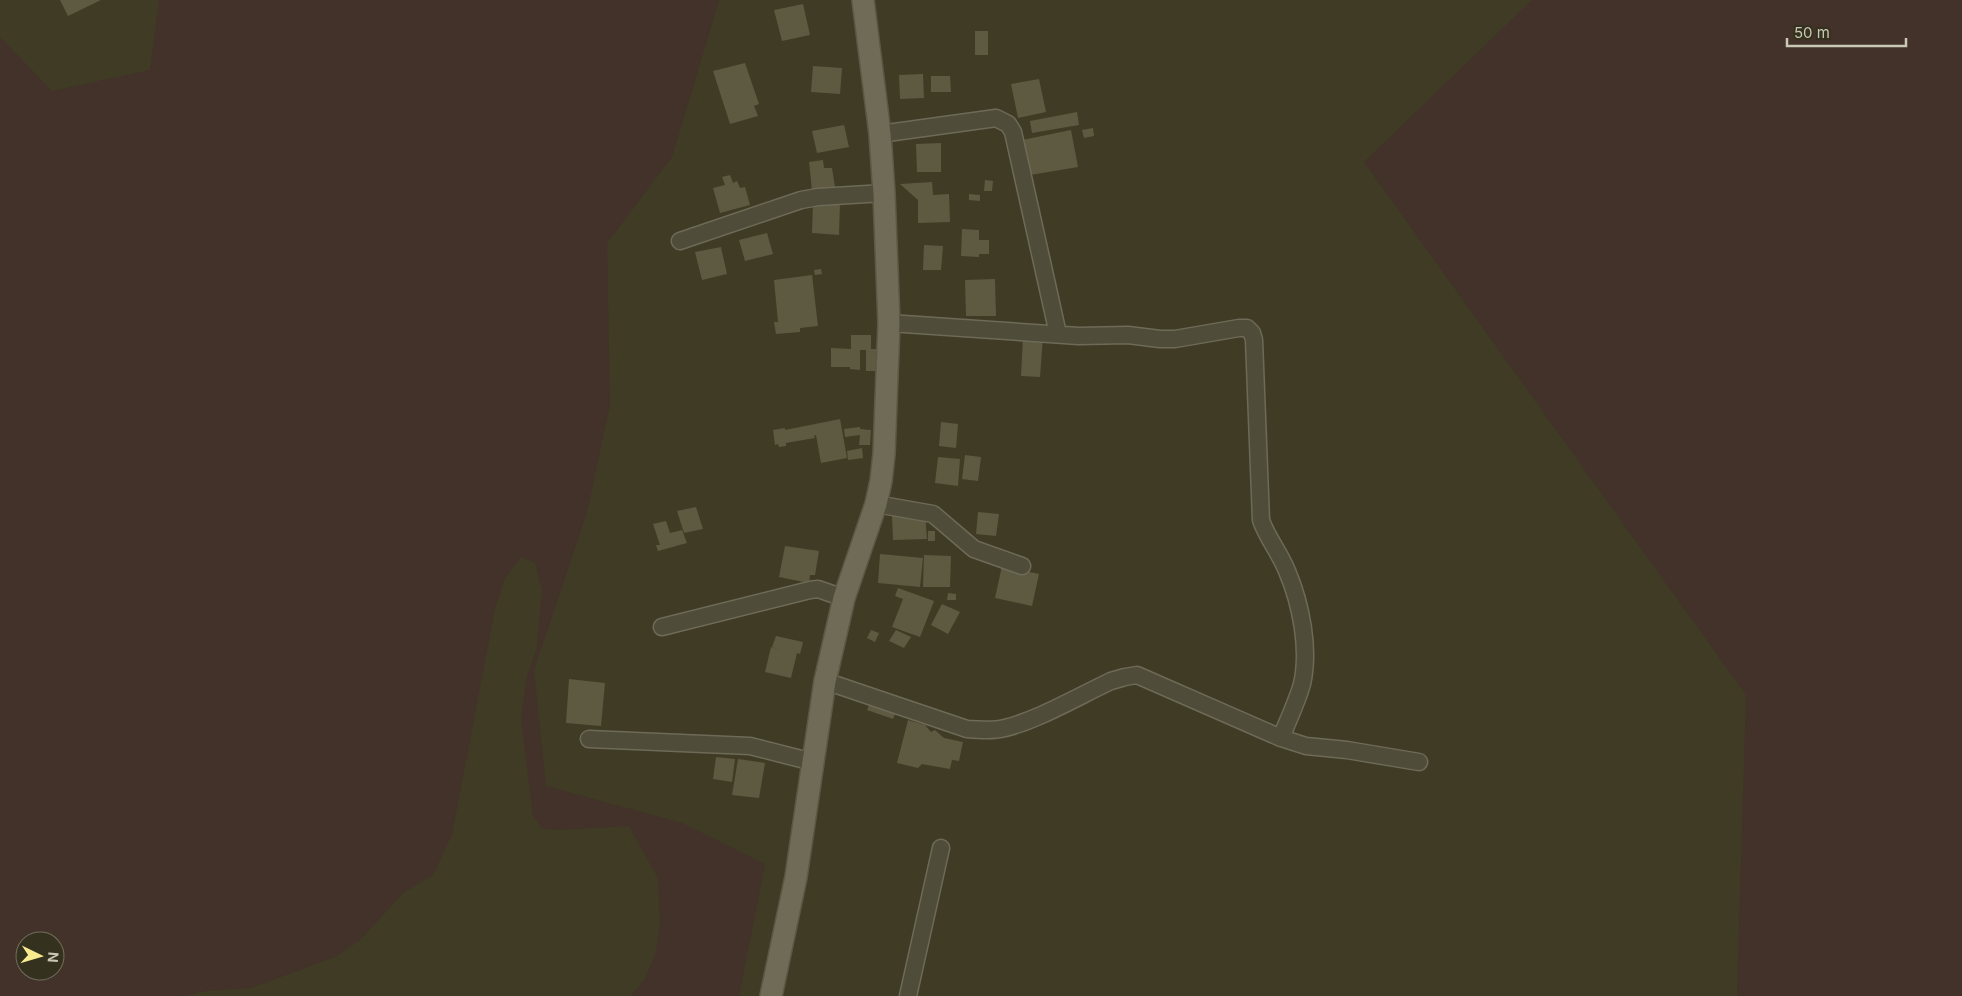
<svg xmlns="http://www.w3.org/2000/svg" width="1962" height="996" viewBox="0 0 1962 996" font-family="Inter,sans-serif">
  <rect width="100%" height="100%" fill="#3f3b25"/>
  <!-- green -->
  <path fill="#423229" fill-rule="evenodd" d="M 159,0 L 719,0 L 672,157 L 607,243 L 610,405 L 587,512 L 534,670 L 546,786 L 682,823 L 765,864 L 739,996 L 631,996 L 644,980 L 656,953 L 660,922 L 658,878 L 629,826 L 555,830 L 542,828 L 533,816 L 521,718 L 527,676 L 537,648 L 542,591 L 535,563 L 521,557 L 504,580 L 495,609 L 452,834 L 433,875 L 403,893 L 361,939 L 337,956 L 251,988 L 206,991 L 184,996 L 0,996 L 0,37 L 52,91 L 150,70 ZM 25,941 L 55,941 L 55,971 L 25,971 Z
    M 1532,0 L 1962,0 L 1962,996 L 1737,996 L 1746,695 L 1364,162 Z"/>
  <!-- building -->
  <path fill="#5e5a41" d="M 60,0 L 101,0 L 68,16 Z
    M 803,4 L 810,35 L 782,41 L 774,10 Z
    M 975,31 L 988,31 L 988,55 L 975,55 Z
    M 745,63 L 759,104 L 754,106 L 758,116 L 730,124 L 713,71 Z
    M 813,66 L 842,68 L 840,94 L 811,92 Z
    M 923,74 L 924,98 L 900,99 L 899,75 Z
    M 931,76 L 950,76 L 951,92 L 931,92 Z
    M 1039,79 L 1046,112 L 1018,118 L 1011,84 Z
    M 1077,112 L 1079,125 L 1032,133 L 1030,121 Z
    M 844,125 L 849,147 L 817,153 L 812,131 Z
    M 1093,128 L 1094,136 L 1084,138 L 1082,130 Z
    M 1071,130 L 1078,167 L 1030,175 L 1022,140 Z
    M 941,143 L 941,172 L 917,172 L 916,144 Z
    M 823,160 L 824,168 L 832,168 L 835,187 L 812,190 L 809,162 Z
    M 730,175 L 733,183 L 737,181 L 740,188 L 745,187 L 750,205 L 720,213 L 713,188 L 725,185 L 722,177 Z
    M 985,180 L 993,181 L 992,191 L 984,191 Z
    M 932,182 L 933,195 L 949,194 L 950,222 L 918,223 L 918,200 L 900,184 Z
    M 969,194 L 980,195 L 980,201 L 969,200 Z
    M 813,202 L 840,202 L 839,235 L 812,233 Z
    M 962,229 L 979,230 L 979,240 L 989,240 L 989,254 L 979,254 L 979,257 L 961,256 Z
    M 767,233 L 773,254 L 745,261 L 739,240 Z
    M 924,245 L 943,246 L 941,270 L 923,270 Z
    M 721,247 L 727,274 L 702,280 L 695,252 Z
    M 821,269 L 822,274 L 815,275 L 814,270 Z
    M 812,275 L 818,326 L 800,328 L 800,332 L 776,334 L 774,322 L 778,322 L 774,280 Z
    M 995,279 L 996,316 L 966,316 L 965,280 Z
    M 851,335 L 871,335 L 871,349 L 879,349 L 880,371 L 866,371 L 866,350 L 860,350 L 860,370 L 850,369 L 850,367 L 831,367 L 831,348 L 851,349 Z
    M 1023,336 L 1043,337 L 1040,377 L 1021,376 Z
    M 840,419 L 847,458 L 821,463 L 816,435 L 814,436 L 815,438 L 786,443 L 786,446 L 779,447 L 778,444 L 775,445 L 773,430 L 785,428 L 785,430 Z
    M 941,422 L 958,424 L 956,448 L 939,446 Z
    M 860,427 L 860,429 L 871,430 L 870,445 L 859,445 L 860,435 L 845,437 L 844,429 Z
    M 862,448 L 863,458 L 848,460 L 847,451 Z
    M 965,455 L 981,457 L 978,481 L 962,479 Z
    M 938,457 L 960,459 L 958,486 L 935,483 Z
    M 696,507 L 703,529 L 684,533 L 677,511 Z
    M 978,512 L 999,514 L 996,536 L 976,534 Z
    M 925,514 L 927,539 L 893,540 L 892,516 Z
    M 666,521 L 670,533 L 682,530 L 687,543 L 658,551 L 656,545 L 660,545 L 653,524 Z
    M 928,531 L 935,531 L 935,541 L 928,541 Z
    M 785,546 L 819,551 L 815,575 L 810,575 L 809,583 L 779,577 Z
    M 880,554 L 923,558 L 920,587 L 878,583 Z
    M 924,555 L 951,556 L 950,587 L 923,587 Z
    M 1002,566 L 1039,574 L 1032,606 L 995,598 Z
    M 898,588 L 934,601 L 920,637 L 892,627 L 903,599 L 895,596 Z
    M 948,593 L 956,594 L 956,600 L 947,600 Z
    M 942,604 L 960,612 L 948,634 L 931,625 Z
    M 871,630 L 879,633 L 875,642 L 867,638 Z
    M 896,630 L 911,637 L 904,648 L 889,641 Z
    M 776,636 L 803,642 L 800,654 L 797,653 L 791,678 L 765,672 L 771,647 L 780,650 L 772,647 Z
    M 569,679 L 605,683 L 601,726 L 566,723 Z
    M 869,705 L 895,714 L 893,719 L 867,710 Z
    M 908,720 L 925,725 L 931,732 L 935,730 L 944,738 L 963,742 L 959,761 L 952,760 L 950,769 L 922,764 L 918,768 L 897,763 Z
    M 716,757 L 735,759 L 732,782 L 713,779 Z
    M 738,759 L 765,763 L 759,798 L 732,795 Z"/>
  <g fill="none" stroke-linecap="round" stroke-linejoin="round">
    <!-- minor casing -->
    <g stroke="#6d6a57" stroke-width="19">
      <path id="minor" d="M 880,134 L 996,118 L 1008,124 L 1013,132 L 1058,334
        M 680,241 L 801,200 L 818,197 L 884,193
        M 889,323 L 1079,336 L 1128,335 L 1160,339 L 1175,339 L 1239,328 L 1247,328 L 1252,333 L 1254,340 L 1261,520 C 1267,538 1280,553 1287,571 C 1301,604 1310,649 1302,684 C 1297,702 1288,720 1281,738
        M 876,504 L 933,514 L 974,549 L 1022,566
        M 662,627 L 810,590 L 818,589 L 844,598
        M 825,681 L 967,729 C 980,730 993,731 1005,728 C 1038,720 1079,696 1111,681 L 1125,677 L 1137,675 L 1281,738 L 1306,746 L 1347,750 L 1419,762
        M 589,739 L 750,746 L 813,762
        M 908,996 L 941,848"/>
    </g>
    <!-- major casing -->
    <g stroke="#5b5845" stroke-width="24">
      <path id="major" d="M 771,996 L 796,877 L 825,681 L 844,598 L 876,504 L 881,481 L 884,454 L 889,323 L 884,193 L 880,134 L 863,0"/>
    </g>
    <!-- minor -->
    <use href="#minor" stroke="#4f4c39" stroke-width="16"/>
    <!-- major -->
    <use href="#major" stroke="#6f6b57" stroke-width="21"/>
  </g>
  <!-- north arrow -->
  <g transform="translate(40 956) rotate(95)"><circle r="24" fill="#34311e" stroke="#706d5a"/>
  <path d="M0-4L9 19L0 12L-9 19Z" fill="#f7eb8d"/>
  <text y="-8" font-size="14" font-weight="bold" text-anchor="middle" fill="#cac7b5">N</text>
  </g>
  <!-- scale -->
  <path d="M1787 38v8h119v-8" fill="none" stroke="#cac7b5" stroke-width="2.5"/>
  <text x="1794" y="38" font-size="15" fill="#cac7b5" stroke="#34311e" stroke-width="4" paint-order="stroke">50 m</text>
</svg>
